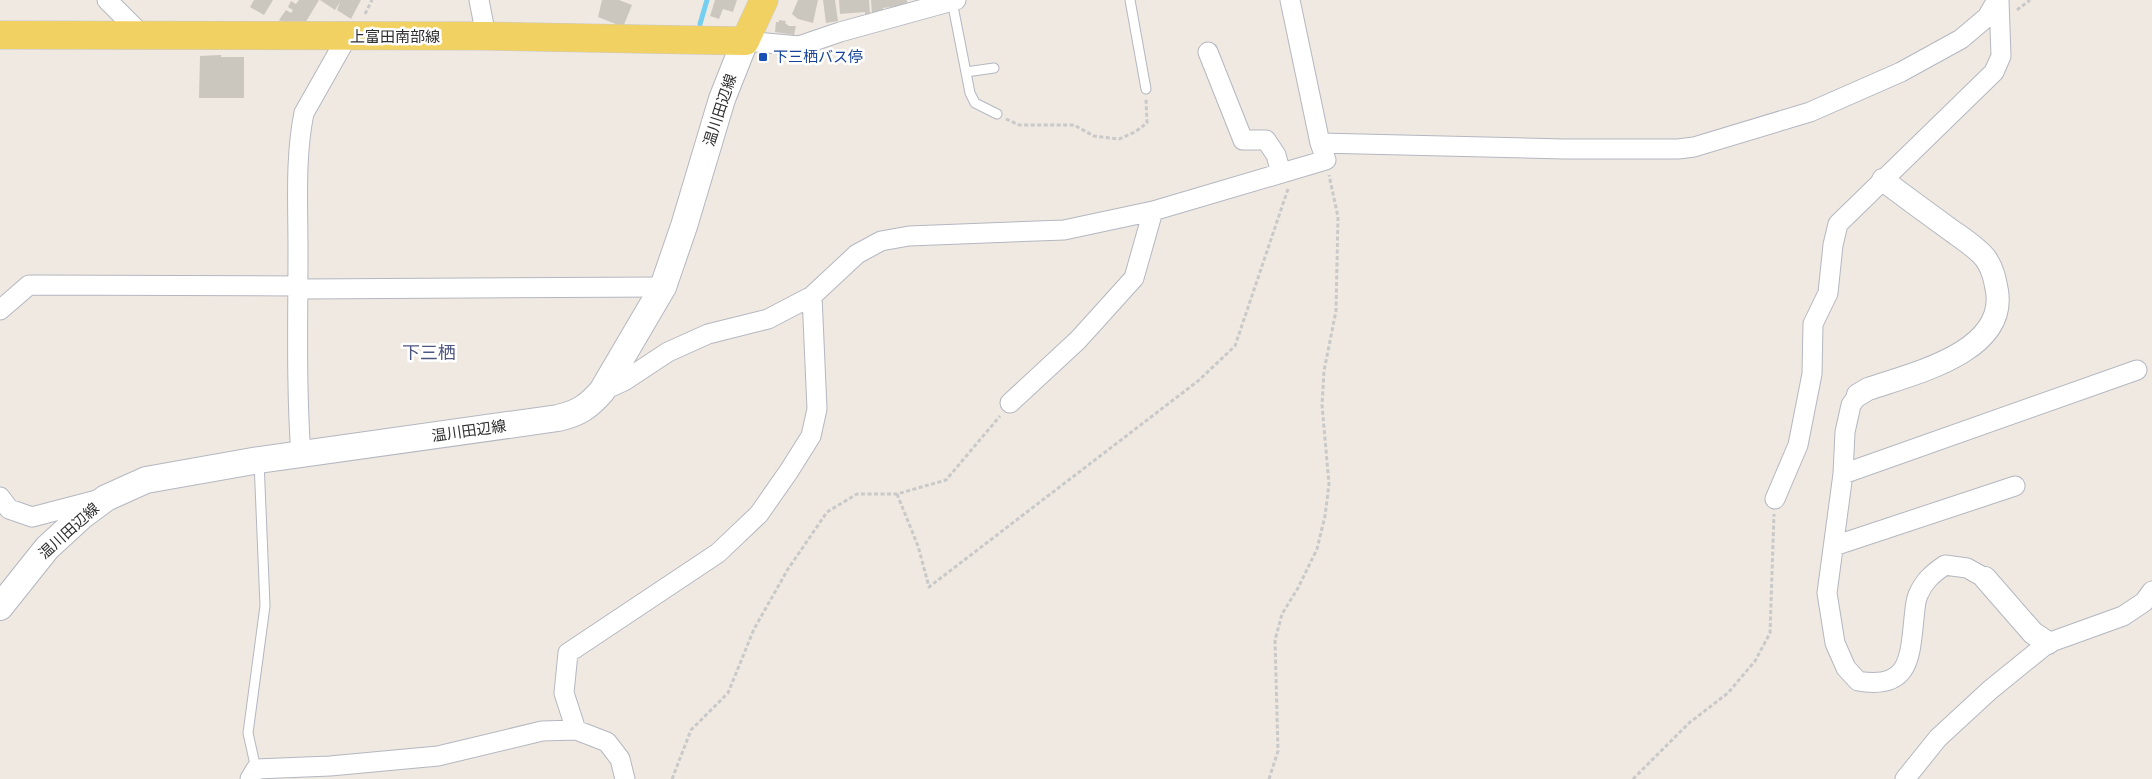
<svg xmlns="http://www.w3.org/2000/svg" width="2152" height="779" viewBox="0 0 2152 779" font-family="Raleway,'Noto Sans JP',sans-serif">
  <rect width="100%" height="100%" fill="#efe9e1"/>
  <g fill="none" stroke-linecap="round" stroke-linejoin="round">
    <!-- stream -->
    <path stroke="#75cff0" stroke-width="5" d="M 700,24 L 707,0"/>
  </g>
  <!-- building -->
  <path fill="#cbc7bf" d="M 254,0 L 273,0 L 264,15 L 250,7 Z
    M 299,0 L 319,0 L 304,25 L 298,22 L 295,26 L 290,26 L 279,20 L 286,10 L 291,13 L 293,10 L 288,7 L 291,1 L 296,4 Z
    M 320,0 L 361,0 L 351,19 L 337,10 L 340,2 L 335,10 Z
    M 602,0 L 619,0 L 632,5 L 623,27 L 598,17 Z
    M 715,0 L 737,0 L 733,12 L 723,9 L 719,19 L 710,16 Z
    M 798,0 L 818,0 L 813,23 L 798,19 L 792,14 Z
    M 823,0 L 835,0 L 838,21 L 826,23 Z
    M 839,0 L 869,0 L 870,14 L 865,15 L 865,12 L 840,14 Z
    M 871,0 L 907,0 L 907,5 L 883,8 L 883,12 L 872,14 Z
    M 779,20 L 786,21 L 785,23 L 789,26 L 796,26 L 794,35 L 775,32 L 776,22 L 779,22 Z
    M 221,55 L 221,57 L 244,57 L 244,98 L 199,98 L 200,56 Z"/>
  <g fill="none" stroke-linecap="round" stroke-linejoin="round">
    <!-- service casing -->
    <g stroke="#b4b7c1" stroke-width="11">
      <path id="service" d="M 1130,0 L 1146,89
        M 952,1 L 970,93 L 975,103 L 997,114
        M 966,72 L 994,68
        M 256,769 L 248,733 L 265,606 L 259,461"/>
    </g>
    <!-- minor casing -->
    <g stroke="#b4b7c1" stroke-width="21">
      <path id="minor" d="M 107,0 L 143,36
        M 479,0 L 486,36
        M 745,41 L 799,46 L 840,32 L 956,0
        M 1208,52 L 1243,140 L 1266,140 L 1276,155 L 1281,173
        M 1320,143 L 1564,149 L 1678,149 L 1694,147 L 1810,112 L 1901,72 L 1961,39 L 1987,17 L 1997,0
        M 0,310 L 29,285 L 298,286 L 304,289 L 663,287
        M 602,391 L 624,381 L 668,352 L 708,334 L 768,319 L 812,296 L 857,254 L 881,241 L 909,236 L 1064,230 L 1153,211 L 1326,160 L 1320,143 L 1290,0
        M 1858,395 L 1851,405 L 1845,432 L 1843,474 L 1827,593 L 1835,643 L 1846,668 L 1858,681 C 1909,690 1910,659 1914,618 C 1915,611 1915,602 1918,595 C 1924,581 1932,574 1945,565 L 1967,568 L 1985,578
        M 1010,403 L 1078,340 L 1134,278 L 1153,211
        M 301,455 C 296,387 298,318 298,249 C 298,204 295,157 304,113 L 347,37
        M 1843,474 L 2137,370
        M 0,497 L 9,509 L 32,517 L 97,500
        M 1775,499 L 1798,445 L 1812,374 L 1813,324 L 1828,293 L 1833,245 L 1838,224 L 1994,72 L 2001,56 L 1999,0
        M 1834,546 L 2015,486
        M 576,730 L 564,693 L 568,653 L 718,553 L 759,514 L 789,471 L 811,436 L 817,409 L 812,296
        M 250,779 L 256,769 L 330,766 L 438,756 L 542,731 L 576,730 L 607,742 L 620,759 L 625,779
        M 1905,779 L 1938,738 L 1990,690 L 2048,643 L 2123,616 L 2144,602 L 2152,591"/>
    </g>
    <!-- tertiary casing -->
    <g stroke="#b4b7c1" stroke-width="24">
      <path id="tertiary" d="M 1858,395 L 1868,389 C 1911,374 2007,353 1997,291 C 1995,280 1993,269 1986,259 C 1977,247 1960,237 1948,228 C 1926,212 1904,196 1883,180
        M 1985,578 L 2033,633 L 2048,643"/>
    </g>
    <!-- secondary casing -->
    <g stroke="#b4b7c1" stroke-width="28">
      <path id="secondary" d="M 0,607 L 47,548 L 83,515 L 106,498 L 146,480 L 259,460 L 558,418 C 579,413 588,407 602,391 L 663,287 L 684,226 L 722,99 L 745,41"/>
    </g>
    <!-- primary casing -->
    <g stroke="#c9c9c9" stroke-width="29">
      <path id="primary" d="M 0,35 L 486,36 L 745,41 L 764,0"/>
    </g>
    <!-- path -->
    <path stroke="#c9c9c9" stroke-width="3" stroke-dasharray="4 2.5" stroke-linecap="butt" d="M 2017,10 L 2030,0
      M 365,14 L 372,0
      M 1006,119 L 1019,125 L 1074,125 L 1094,136 L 1119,139 L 1135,132 L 1147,123 L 1146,99
      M 897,494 L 918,546 L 929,587 L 1198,381 L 1235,346 L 1288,189
      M 672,779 L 691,730 L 728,693 L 754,629 L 788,569 L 827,512 L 857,494 L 897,494 L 946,480 L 1000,416
      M 1269,779 L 1278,751 L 1275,640 L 1282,614 L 1298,588 L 1317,549 L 1325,516 L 1329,484 L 1322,405 L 1324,371 L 1336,311 L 1338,217 L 1329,175
      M 1633,779 L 1689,723 L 1728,693 L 1755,661 L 1770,633 L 1774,514"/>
    <!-- service -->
    <use href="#service" stroke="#fff" stroke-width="9"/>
    <!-- minor -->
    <use href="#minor" stroke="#fff" stroke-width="19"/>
    <!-- tertiary -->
    <use href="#tertiary" stroke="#fff" stroke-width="22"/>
    <!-- secondary -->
    <use href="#secondary" stroke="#fff" stroke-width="26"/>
    <!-- primary -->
    <use href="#primary" stroke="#f2d163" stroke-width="28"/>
  </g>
  <!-- markers -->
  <rect fill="#1a4fb4" stroke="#fff" stroke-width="2" x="758" y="52" width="10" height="10" rx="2.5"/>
  <g text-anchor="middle" stroke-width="5" stroke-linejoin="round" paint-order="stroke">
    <!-- street labels -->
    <g font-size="15" fill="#2e2e2e" stroke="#fff">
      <text x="395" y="42">上富田南部線</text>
      <text transform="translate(720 110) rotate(-72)" y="5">温川田辺線</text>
      <text transform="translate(469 431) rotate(-8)" y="5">温川田辺線</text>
      <text transform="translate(69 531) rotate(-42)" y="5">温川田辺線</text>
    </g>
    <!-- transit labels -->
    <g font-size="15" fill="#164399" stroke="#fff" text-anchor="start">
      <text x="773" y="62">下三栖バス停</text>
    </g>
    <!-- quarter labels -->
    <g font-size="18" fill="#4d5680" stroke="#fff">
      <text x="429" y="359">下三栖</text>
    </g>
  </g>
</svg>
